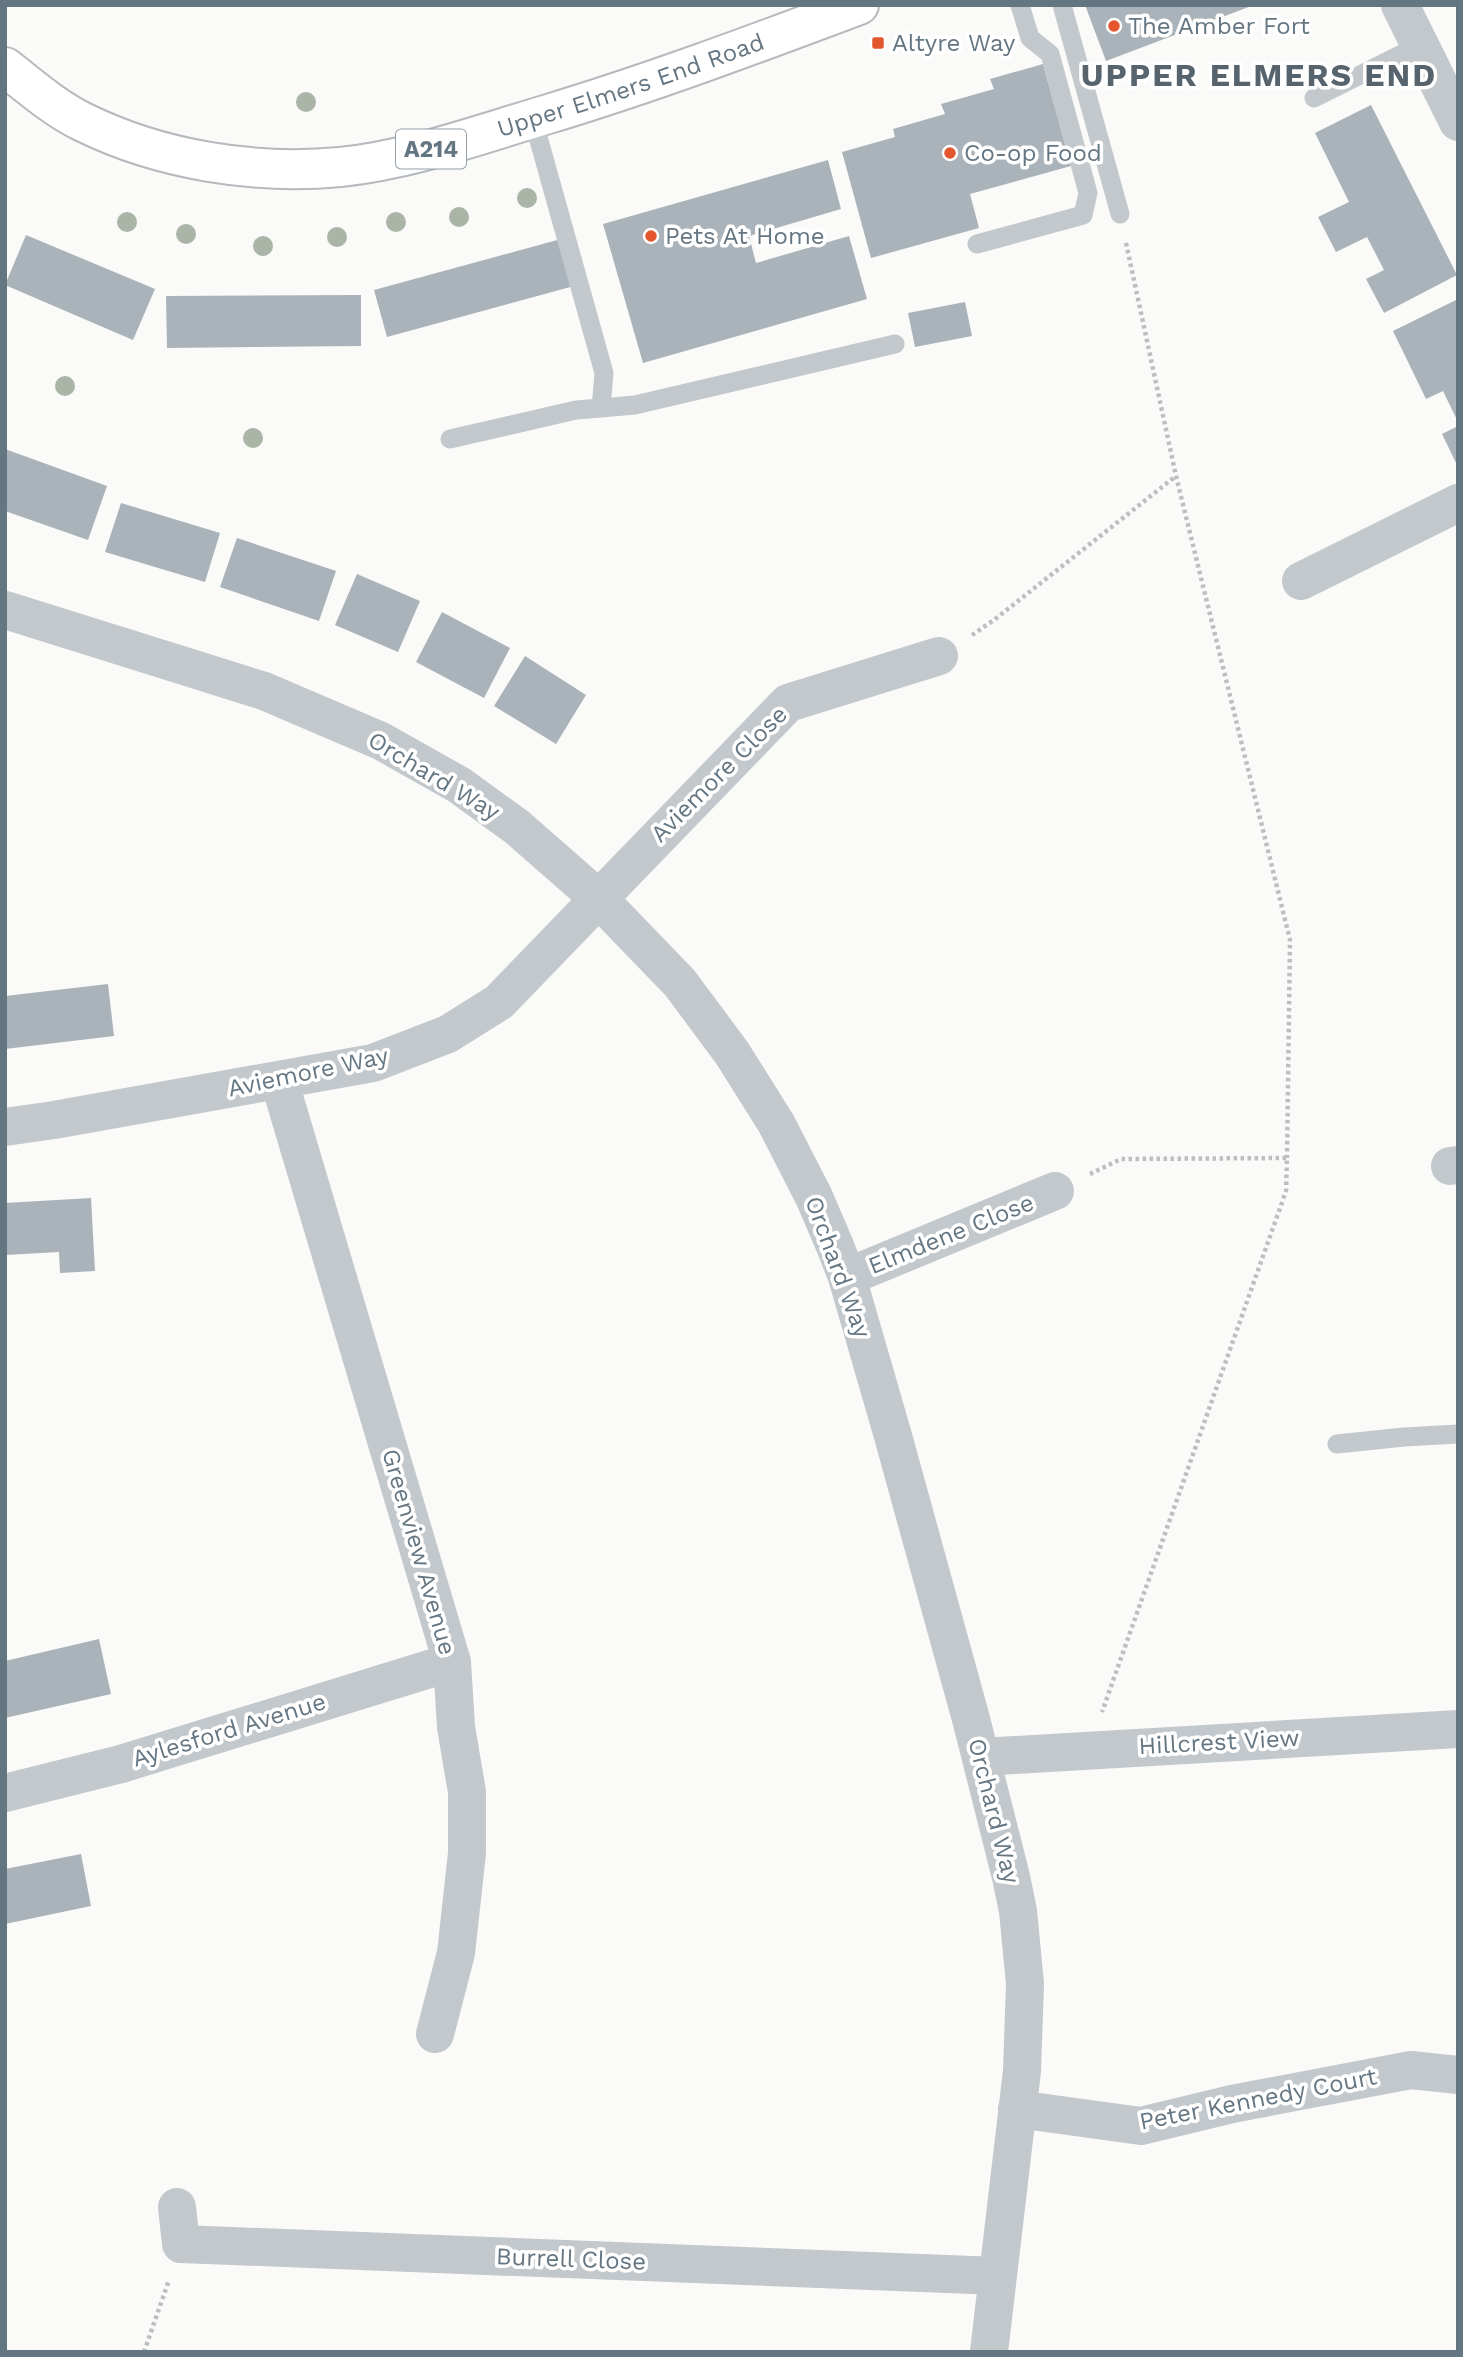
<svg xmlns="http://www.w3.org/2000/svg" width="1463" height="2357" viewBox="0 0 1463 2357" font-family="'Work Sans',sans-serif">
  <rect width="100%" height="100%" fill="#fafaf8"/>
  <!-- building -->
  <path fill="#aab3b9" d="M 1085,5 L 1254,5 L 1106,61 Z
    M 1043,64 L 1071,166 L 970,194 L 979,228 L 871,258 L 842,152 L 895,137 L 893,129 L 945,114 L 941,104 L 994,89 L 990,79 Z
    M 1371,105 L 1457,275 L 1384,313 L 1366,279 L 1384,270 L 1367,237 L 1336,252 L 1318,217 L 1349,202 L 1315,133 Z
    M 828,160 L 841,209 L 749,236 L 756,263 L 849,236 L 867,299 L 643,363 L 603,224 Z
    M 26,235 L 155,289 L 133,340 L 5,285 Z
    M 561,239 L 574,286 L 387,337 L 374,290 Z
    M 361,295 L 361,346 L 167,348 L 166,296 Z
    M 1458,299 L 1458,422 L 1443,391 L 1426,399 L 1393,331 Z
    M 965,302 L 972,336 L 915,347 L 908,313 Z
    M 1458,426 L 1458,467 L 1442,434 Z
    M 5,449 L 107,486 L 88,540 L 5,511 Z
    M 121,503 L 220,533 L 205,582 L 105,552 Z
    M 237,538 L 336,571 L 319,621 L 220,587 Z
    M 357,574 L 420,601 L 398,652 L 335,625 Z
    M 442,612 L 510,648 L 484,698 L 416,662 Z
    M 525,656 L 586,695 L 556,744 L 494,706 Z
    M 108,984 L 114,1036 L 5,1049 L 5,996 Z
    M 91,1198 L 95,1271 L 60,1273 L 59,1252 L 5,1255 L 5,1203 Z
    M 99,1639 L 111,1694 L 5,1718 L 5,1661 Z
    M 81,1854 L 91,1906 L 5,1924 L 5,1869 Z"/>
  <g fill="none" stroke-linecap="round" stroke-linejoin="round">
    <!-- primary casing -->
    <g stroke="#b5babe" stroke-width="42">
      <g id="primary">
        <path id="s1" d="M 5,67 C 30,86 54,108 83,122 C 160,160 254,175 340,167 C 409,160 478,135 545,115 C 651,83 755,44 859,5"/>
      </g>
    </g>
    <!-- path -->
    <path stroke="#bbbfc2" stroke-width="4.5" stroke-dasharray="3.5 3.5" stroke-linecap="butt" d="M 1126,243 L 1176,476 L 1290,940 L 1287,1158
      M 972,635 L 994,620 L 1176,476
      M 1090,1174 L 1121,1159 L 1287,1158 L 1286,1191 L 1102,1712
      M 144,2352 L 169,2280"/>
    <!-- service -->
    <path stroke="#c3c8cc" stroke-width="19" d="M 1062,5 L 1120,214
      M 1314,98 L 1420,45
      M 977,244 L 1083,215 L 1088,193 L 1050,54 L 1030,38 L 1020,5
      M 601,408 L 635,405 L 895,344
      M 450,439 L 576,410 L 601,408 L 604,373 L 533,119
      M 1337,1444 L 1404,1437 L 1458,1434"/>
    <!-- minor -->
    <path stroke="#c3c8cc" stroke-width="38" d="M 1400,5 L 1458,122
      M 1301,581 L 1458,503
      M 5,610 L 264,691 L 381,741 L 459,785 L 517,827 L 598,898 L 680,983 L 732,1053 L 776,1123 L 814,1197 L 835,1246 L 847,1277 L 893,1436 L 971,1719 L 1011,1877 L 1018,1911 L 1025,1984 L 1022,2071 L 989,2352
      M 279,1080 L 452,1662 L 456,1727 L 467,1792 L 467,1853 L 456,1953 L 435,2034
      M 5,1127 L 54,1120 L 373,1063 L 448,1034 L 499,1002 L 788,703 L 939,656
      M 1450,1166 L 1458,1165
      M 847,1277 L 1055,1191
      M 981,1757 L 1458,1729
      M 5,1793 L 121,1764 L 452,1662
      M 1017,2109 L 1141,2126 L 1232,2104 L 1411,2070 L 1458,2075
      M 177,2207 L 181,2244 L 998,2276"/>
    <!-- primary -->
    <use href="#primary" stroke="#fff" stroke-width="38"/>
  </g>
  <!-- trees -->
  <g fill="#aab4a7">
    <circle cx="306" cy="102" r="10"/>
    <circle cx="527" cy="198" r="10"/>
    <circle cx="459" cy="217" r="10"/>
    <circle cx="127" cy="222" r="10"/>
    <circle cx="396" cy="222" r="10"/>
    <circle cx="186" cy="234" r="10"/>
    <circle cx="337" cy="237" r="10"/>
    <circle cx="263" cy="246" r="10"/>
    <circle cx="65" cy="386" r="10"/>
    <circle cx="253" cy="438" r="10"/>
  </g>
  <!-- markers -->
  <g fill="#e4572e" stroke="#fff" stroke-width="2.5">
    <circle cx="1114" cy="26" r="7"/>
    <rect x="871" y="36" width="14" height="14" rx="3.5"/>
    <circle cx="950" cy="153" r="7"/>
    <circle cx="651" cy="236" r="7"/>
  </g>
  <g text-anchor="middle" stroke-width="7" stroke-linejoin="round" paint-order="stroke">
    <!-- shield labels -->
    <rect fill="#fff" stroke="#939fa8" stroke-width="2" x="396" y="129.5" width="70" height="39" rx="5"/>
    <g font-size="23" font-weight="bold" fill="#657683">
      <text x="431" y="157">A214</text>
    </g>
    <!-- poi labels -->
    <g font-size="24" fill="#657683" stroke="#fff" text-anchor="start">
      <text x="1128" y="34">The Amber Fort</text>
      <text x="892" y="51">Altyre Way</text>
      <text x="964" y="161">Co-op Food</text>
      <text x="665" y="244">Pets At Home</text>
    </g>
    <!-- street labels -->
    <g font-size="24" fill="#657683" stroke="#fff">
      <text dy="8" stroke="none"><textPath href="#s1" startOffset="662">Upper Elmers End Road</textPath></text>
      <text transform="translate(719 774) rotate(-45)" y="8">Aviemore Close</text>
      <text transform="translate(434 776) rotate(31)" y="8">Orchard Way</text>
      <text transform="translate(308 1072) rotate(-12)" y="8">Aviemore Way</text>
      <text transform="translate(951 1234) rotate(-22)" y="8">Elmdene Close</text>
      <text transform="translate(838 1267) rotate(70)" y="8">Orchard Way</text>
      <text transform="translate(419 1552) rotate(74)" y="8">Greenview Avenue</text>
      <text transform="translate(229 1730) rotate(-17)" y="8">Aylesford Avenue</text>
      <text transform="translate(1219 1742) rotate(-3)" y="8">Hillcrest View</text>
      <text transform="translate(994 1811) rotate(76)" y="8">Orchard Way</text>
      <text transform="translate(1258 2099) rotate(-11)" y="8">Peter Kennedy Court</text>
      <text transform="translate(571 2259) rotate(2)" y="8">Burrell Close</text>
    </g>
    <!-- district labels -->
    <g font-size="32" font-weight="bold" letter-spacing="2" fill="#57646e" stroke="#fff">
      <text x="1259" y="86">UPPER ELMERS END</text>
    </g>
  </g>
  <!-- border -->
  <rect width="1463" height="2357" fill="none" stroke="#657683" stroke-width="14"/>
</svg>
